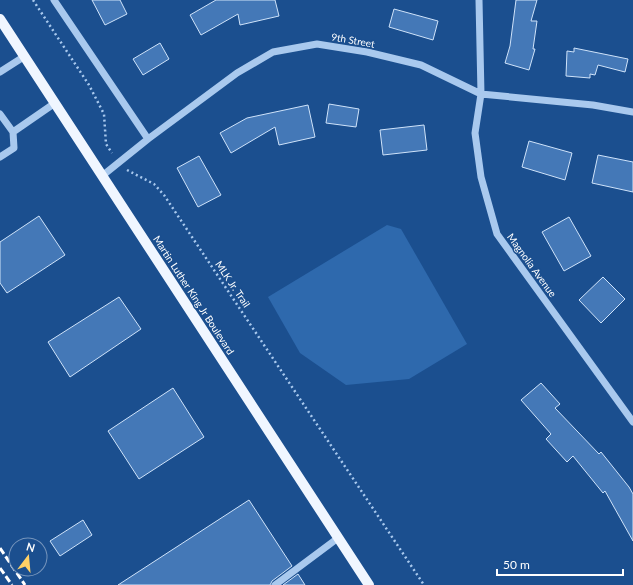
<svg xmlns="http://www.w3.org/2000/svg" width="633" height="585" viewBox="0 0 633 585" font-family="Lato,sans-serif">
  <rect width="100%" height="100%" fill="#1b4f8f"/>
  <!-- green -->
  <path fill="#2e69ad" d="M 387,225 L 401,229 L 467,344 L 409,379 L 346,385 L 300,353 L 268,297 Z"/>
  <!-- building -->
  <path fill="#4478b7" stroke="#cfe3fa" d="M 92,0 L 120,0 L 127,14 L 105,25 Z
    M 216,0 L 275,0 L 279,16 L 240,25 L 238,14 L 201,35 L 190,15 Z
    M 516,0 L 537,0 L 531,21 L 537,21 L 533,49 L 535,49 L 529,70 L 505,63 L 510,46 Z
    M 394,9 L 438,21 L 433,40 L 389,27 Z
    M 160,43 L 169,59 L 143,75 L 133,59 Z
    M 574,48 L 628,59 L 625,72 L 598,65 L 595,75 L 590,74 L 590,78 L 566,76 L 567,51 L 574,52 Z
    M 329,104 L 359,109 L 356,127 L 326,123 Z
    M 308,105 L 315,137 L 279,145 L 275,127 L 231,153 L 220,133 L 247,118 Z
    M 424,125 L 427,150 L 383,155 L 380,130 Z
    M 529,141 L 572,153 L 565,180 L 522,167 Z
    M 598,155 L 633,162 L 633,192 L 592,183 Z
    M 199,156 L 221,195 L 198,207 L 177,168 Z
    M 39,216 L 65,255 L 7,293 L 0,283 L 0,242 Z
    M 569,217 L 591,256 L 564,271 L 542,232 Z
    M 603,277 L 625,299 L 601,323 L 579,300 Z
    M 119,297 L 141,329 L 70,377 L 48,342 Z
    M 541,383 L 560,404 L 555,408 L 599,454 L 601,452 L 629,487 L 633,494 L 633,541 L 605,491 L 603,493 L 573,456 L 567,462 L 546,439 L 551,434 L 521,400 Z
    M 173,388 L 204,437 L 139,479 L 108,431 Z
    M 249,500 L 292,566 L 272,581 L 270,585 L 118,585 Z
    M 83,520 L 92,535 L 60,556 L 50,541 Z
    M 298,574 L 305,585 L 283,585 Z"/>
  <g fill="none" stroke-linecap="round" stroke-linejoin="round">
    <!-- path -->
    <path stroke="#a9c9ee" stroke-width="2.5" stroke-dasharray="2 3" stroke-linecap="butt" d="M 33,0 L 89,85 L 104,114 L 106,144 L 112,153
      M 127,170 L 154,184 L 164,195 L 424,585"/>
    <!-- minor -->
    <path stroke="#a9c9ee" stroke-width="7" d="M 54,0 L 148,139
      M 479,0 L 481,94 L 475,133 L 481,177 L 497,234 L 633,422
      M 0,72 L 25,56
      M 0,114 L 13,132 L 55,103
      M 0,157 L 14,148 L 13,132
      M 102,176 L 148,139 L 237,73 L 273,52 L 317,44 L 367,52 L 421,65 L 481,94 L 593,105 L 633,112
      M 275,585 L 338,538"/>
    <!-- major -->
    <path stroke="#f0f6ff" stroke-width="10" d="M 0,19 L 369,585"/>
    <!-- rail -->
    <path stroke="#fff" stroke-width="3" stroke-dasharray="7 3" stroke-linecap="butt" d="M 0,548 L 25,585
      M 0,568 L 12,585"/>
  </g>
  <g text-anchor="middle" stroke-width="3" stroke-linejoin="round" paint-order="stroke">
    <!-- street labels -->
    <g font-size="10" fill="#fff" stroke="#1b4f8f">
      <text transform="translate(353 40) rotate(10)" y="4">9th Street</text>
      <text transform="translate(532 265) rotate(54)" y="4">Magnolia Avenue</text>
      <text transform="translate(233 284) rotate(56)" y="4">MLK Jr. Trail</text>
      <text transform="translate(194 295) rotate(57)" y="4">Martin Luther King Jr Boulevard</text>
    </g>
  </g>
  <!-- north arrow -->
  <g transform="translate(28 557) rotate(16)"><circle r="19" fill="#1b4f8f" stroke="#7695bc"/>
  <path d="M0-3L7 15L0 10L-7 15Z" fill="#ffd166"/>
  <text y="-6" font-size="11" font-weight="bold" text-anchor="middle" fill="#ffffff">N</text>
  </g>
  <!-- scale -->
  <path d="M497 569v6h126v-6" fill="none" stroke="#ffffff" stroke-width="2"/>
  <text x="503" y="569" font-size="12" fill="#ffffff" stroke="#1b4f8f" stroke-width="3" paint-order="stroke">50 m</text>
</svg>
